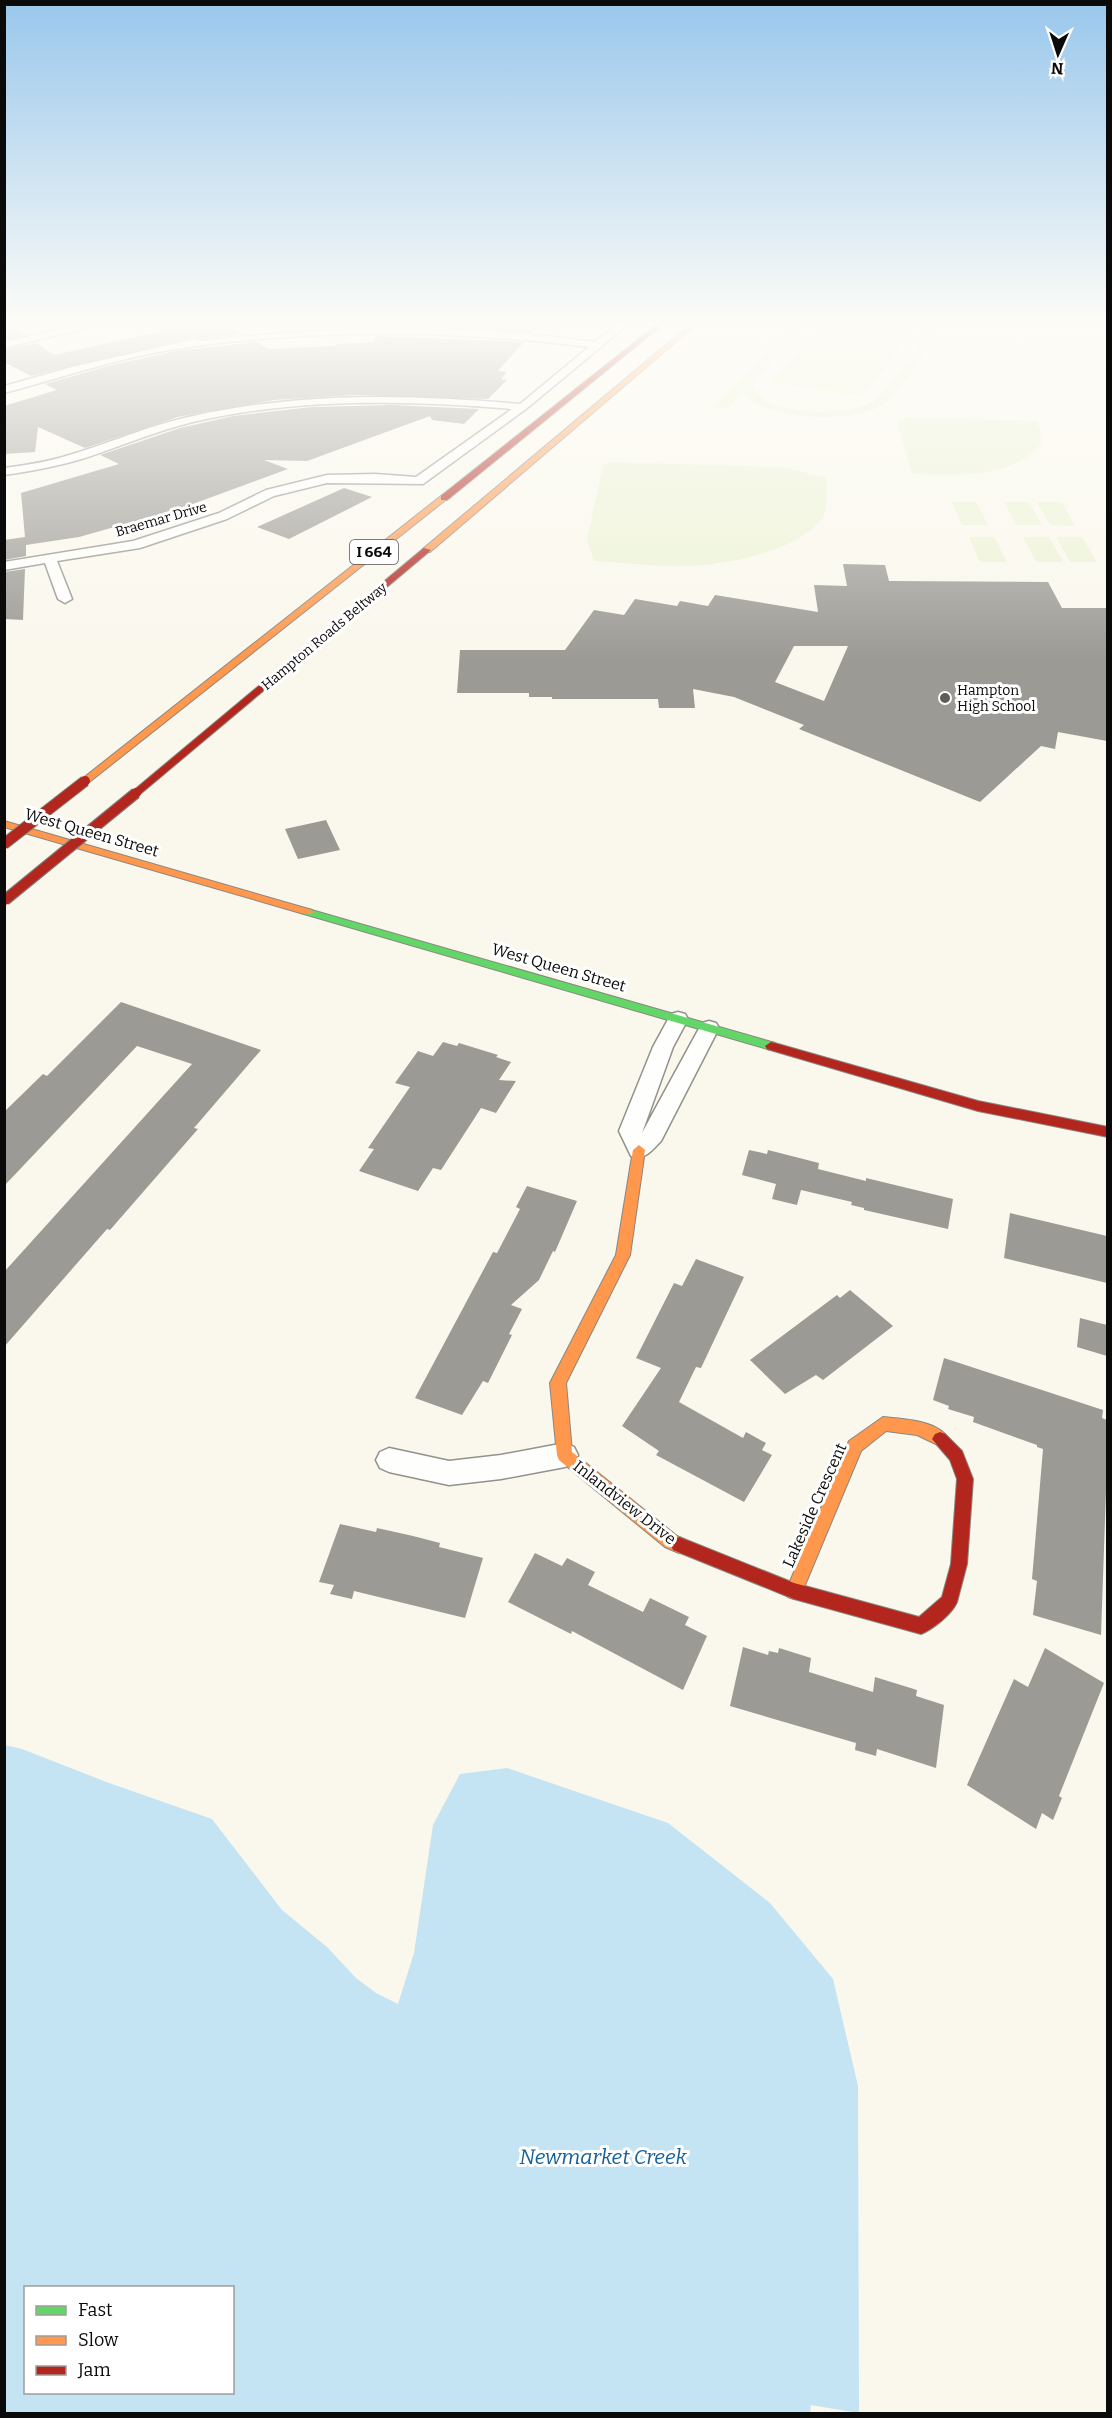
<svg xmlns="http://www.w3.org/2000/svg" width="1112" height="2418" viewBox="0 0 1112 2418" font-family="Bitter,serif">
  <rect width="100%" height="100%" fill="#faf8ed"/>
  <!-- industrial -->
  <path fill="#f1eaeb" d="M 5,322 L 92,322 L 5,341 Z"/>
  <!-- pitch -->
  <path fill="#ecf3d6" d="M 797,322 L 811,322 L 755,379 L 753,386 C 763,417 849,417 872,402 C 888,392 912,353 924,337 L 924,329 L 915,322 L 928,322 L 937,332 L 934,341 C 922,357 898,395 882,405 C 854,423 764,422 743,392 L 727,409 L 712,407 Z
    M 826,322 L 832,322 L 912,333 L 863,396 L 770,382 Z
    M 905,418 L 1037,421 L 1040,428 L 1041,443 C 1014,480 953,475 912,474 L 897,421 Z
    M 611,462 L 782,467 L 826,478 C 826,490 829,508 822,518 C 799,551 728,564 691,566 C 659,567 626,563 594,561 L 587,540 L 603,465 Z
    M 952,502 L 976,502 L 988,525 L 962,525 Z
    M 1004,502 L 1029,502 L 1042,525 L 1016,525 Z
    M 1037,502 L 1062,502 L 1075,526 L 1050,525 Z
    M 969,537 L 994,537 L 1007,562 L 980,562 Z
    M 1023,537 L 1049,537 L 1063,562 L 1036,562 Z
    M 1056,537 L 1082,537 L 1097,562 L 1070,562 Z"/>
  <!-- water -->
  <path fill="#c4e3f3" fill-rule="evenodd" d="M 5,1745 L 22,1749 L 109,1783 L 212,1819 L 282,1910 L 327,1947 L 356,1978 L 376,1993 L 398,2004 L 414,1953 L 433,1825 L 460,1774 L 507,1768 L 668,1823 L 770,1903 L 833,1979 L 858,2086 L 859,2413 L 811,2405 L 810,2414 L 5,2413 ZM 26,2288 L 232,2288 L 232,2392 L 26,2392 Z"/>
  <!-- building -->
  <path fill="#9c9a94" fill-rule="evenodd" d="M 5,322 L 25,335 L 4,340 Z
    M 187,322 L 221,322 L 244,334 L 199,339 L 195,337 L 31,376 L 4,362 L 4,350 L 36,343 L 54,355 L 162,331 L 157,328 Z
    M 379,322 L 542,322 L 532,333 L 447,328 L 377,327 Z
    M 375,336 L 524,342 L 498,371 L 507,372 L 501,379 L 507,380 L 488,399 L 356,395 L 274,400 L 178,417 L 85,448 L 38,427 L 35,452 L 4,454 L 4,406 L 57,390 L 45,384 L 112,365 L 176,351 L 257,342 L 268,349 L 332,346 L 339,344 L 374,342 Z
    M 392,405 L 479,409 L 464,424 L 432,420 L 430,416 L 307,461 L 264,460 L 288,469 L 182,508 L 79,537 L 26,545 L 26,556 L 4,560 L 4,540 L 25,537 L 21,493 L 119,464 L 100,455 L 180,428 L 233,416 L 312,407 Z
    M 344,488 L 372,497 L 289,539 L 257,527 Z
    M 843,564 L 885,565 L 889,581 L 1048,582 L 1062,608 L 1107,608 L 1107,741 L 1058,732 L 1055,749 L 1041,746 L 980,802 L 799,729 L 804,725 L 734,697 L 693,689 L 695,708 L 659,708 L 658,699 L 552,699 L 552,697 L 529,697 L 529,693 L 457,693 L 460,650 L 565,650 L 594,610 L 624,615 L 635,599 L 677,606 L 680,601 L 708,606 L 715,595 L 818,612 L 814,585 L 847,586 ZM 794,646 L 848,646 L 824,701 L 775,682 Z
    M 25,569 L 23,620 L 4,619 L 4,572 Z
    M 326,820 L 340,850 L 298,859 L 285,829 Z
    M 121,1002 L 261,1050 L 194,1128 L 198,1129 L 110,1230 L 107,1229 L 4,1347 L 4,1272 L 192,1064 L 137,1046 L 4,1186 L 4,1112 L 43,1074 L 47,1076 Z
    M 443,1042 L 457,1046 L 459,1043 L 498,1055 L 496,1057 L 511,1062 L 499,1080 L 516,1081 L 496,1113 L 481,1108 L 441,1170 L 433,1168 L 418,1191 L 359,1171 L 374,1149 L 368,1148 L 410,1087 L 395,1083 L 418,1051 L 433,1056 Z
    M 749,1150 L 767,1154 L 768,1150 L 819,1163 L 818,1169 L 866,1181 L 866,1178 L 953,1199 L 948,1229 L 864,1210 L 864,1208 L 851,1205 L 852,1202 L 801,1190 L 797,1205 L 772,1199 L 776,1184 L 742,1175 Z
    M 527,1186 L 577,1201 L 555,1252 L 553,1251 L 539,1280 L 511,1305 L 522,1309 L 509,1334 L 512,1335 L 488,1383 L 483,1381 L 462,1415 L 415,1398 L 493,1252 L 497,1253 L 520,1209 L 516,1207 Z
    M 1010,1213 L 1107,1236 L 1107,1283 L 1004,1258 Z
    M 696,1259 L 744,1277 L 701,1368 L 696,1367 L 679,1402 L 743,1438 L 746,1432 L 766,1443 L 762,1450 L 772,1455 L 744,1502 L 656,1455 L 659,1451 L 622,1426 L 661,1368 L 636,1358 L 674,1283 L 682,1286 Z
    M 850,1290 L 893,1326 L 823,1380 L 816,1375 L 785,1394 L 750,1360 L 837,1295 L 840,1298 Z
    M 1080,1318 L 1107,1325 L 1107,1356 L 1077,1347 Z
    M 944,1358 L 1103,1410 L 1102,1418 L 1107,1420 L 1107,1463 L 1101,1635 L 1033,1615 L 1037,1581 L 1032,1579 L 1043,1449 L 1037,1447 L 1037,1445 L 973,1422 L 974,1417 L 948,1409 L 949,1406 L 933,1400 Z
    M 340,1524 L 376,1532 L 377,1528 L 413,1536 L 440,1543 L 439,1547 L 483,1558 L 465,1618 L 354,1591 L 352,1599 L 330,1594 L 334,1585 L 319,1582 Z
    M 535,1553 L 562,1566 L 567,1558 L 595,1572 L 588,1585 L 643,1612 L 650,1598 L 689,1617 L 685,1625 L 707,1636 L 683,1690 L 572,1631 L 571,1634 L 508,1602 Z
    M 743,1647 L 768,1655 L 769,1651 L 778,1653 L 779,1648 L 811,1658 L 809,1672 L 873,1692 L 875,1677 L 917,1690 L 916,1696 L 944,1705 L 936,1768 L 877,1749 L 876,1756 L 855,1750 L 856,1743 L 730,1706 Z
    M 1045,1648 L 1104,1683 L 1059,1796 L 1062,1798 L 1053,1820 L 1042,1813 L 1036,1829 L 967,1785 L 1014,1679 L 1028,1687 Z"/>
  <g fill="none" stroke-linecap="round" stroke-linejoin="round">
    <!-- street casing -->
    <g stroke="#92918c" stroke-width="3">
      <path id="street" d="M 95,322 L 111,322 L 4,348 L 4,342 Z
        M 621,322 L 631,322 L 526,409 L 423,484 L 327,483 L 274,496 L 227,519 L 140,548 L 57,561 L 72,599 L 65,603 L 58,599 L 45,563 L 4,570 L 4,562 L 133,541 L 219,513 L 266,490 L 327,475 L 375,474 L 416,477 L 512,409 C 406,400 297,398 193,422 C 156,431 121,446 85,458 C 59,466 32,471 4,475 L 4,468 C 29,465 52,461 76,453 C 115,441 153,424 193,416 C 301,392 410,394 520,404 L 589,347 C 453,330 312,328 176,349 C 118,358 61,378 4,393 L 4,386 L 72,367 L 195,339 L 199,341 C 332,326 463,324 595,342 Z
        M 678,1012 L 685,1014 L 688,1019 L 673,1047 L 642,1133 L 702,1023 L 709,1021 L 716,1023 L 719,1028 L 661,1141 C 651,1151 646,1160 631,1156 L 619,1131 L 653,1047 L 671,1014 Z
        M 565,1443 L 574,1447 L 578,1455 L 574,1463 L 565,1467 L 501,1479 L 449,1485 L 389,1472 L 380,1468 L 376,1460 L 380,1452 L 389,1448 L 449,1461 L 501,1455 Z"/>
    </g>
    <!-- fast casing -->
    <g stroke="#898883" stroke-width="2">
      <path id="fast" d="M 308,909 L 775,1043 L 777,1046 L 771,1050 L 304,914 L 303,912 Z"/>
    </g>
    <!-- slow casing -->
    <g stroke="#898883" stroke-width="2">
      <path id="slow" d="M 693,322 L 699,322 L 430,552 L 424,552 L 424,548 Z
        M 441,496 L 448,498 L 88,783 L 82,783 L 82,779 Z
        M 4,821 L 312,910 L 313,912 L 312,914 L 304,914 L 4,827 Z
        M 639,1145 L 645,1150 L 630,1255 L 566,1383 L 572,1452 L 677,1536 L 685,1540 L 687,1545 L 685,1550 L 679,1553 L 665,1547 L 559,1460 L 557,1455 L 550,1383 L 616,1255 L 633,1150 Z
        M 883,1417 C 901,1419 939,1420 948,1439 L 945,1444 L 940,1446 L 917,1435 L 886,1431 L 861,1451 L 800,1597 L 794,1599 L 788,1597 L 786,1591 L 849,1441 Z"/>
    </g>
    <!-- jam casing -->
    <g stroke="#898883" stroke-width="2">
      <path id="jam" d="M 660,322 L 666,322 L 447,500 L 441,500 L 441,496 Z
        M 424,548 L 431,550 L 139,795 L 133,795 L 133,791 Z
        M 771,1042 L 978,1101 L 1108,1127 L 1108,1137 L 978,1111 L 767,1049 L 765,1046 Z
        M 940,1432 L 945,1434 L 962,1451 L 973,1479 L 967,1564 L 957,1602 C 952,1614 933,1629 921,1634 L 794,1599 L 673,1550 L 671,1545 L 673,1540 L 679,1537 L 794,1583 L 919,1617 L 942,1597 L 951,1564 L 957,1479 L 950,1460 L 932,1439 L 935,1434 Z"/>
    </g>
    <!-- street -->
    <use href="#street" fill="#fefefc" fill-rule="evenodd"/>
    <!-- fast -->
    <use href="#fast" fill="#63d668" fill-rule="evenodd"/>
    <!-- slow -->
    <use href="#slow" fill="#ff974d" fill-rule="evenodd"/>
    <!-- jam -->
    <use href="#jam" fill="#b3261e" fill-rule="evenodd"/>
    <!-- jam-bridge casing -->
    <g stroke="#7f7e7a" stroke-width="12" stroke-linecap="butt">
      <path id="jam-bridge" d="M 4,844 L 85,781
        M 5,900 L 136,793"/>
    </g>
    <!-- jam-bridge -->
    <use href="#jam-bridge" stroke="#b3261e" stroke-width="10"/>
  </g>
  <!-- sky -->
  <linearGradient id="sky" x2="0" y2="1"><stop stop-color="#99c7ec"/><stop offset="0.49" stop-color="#fdfcf7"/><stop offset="1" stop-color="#fdfcf7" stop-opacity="0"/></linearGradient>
  <rect width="1112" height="660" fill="url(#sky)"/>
  <!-- markers -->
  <circle fill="#5e5d59" stroke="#fff" stroke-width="2" cx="945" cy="698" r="6"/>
  <g text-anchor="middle" stroke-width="6" stroke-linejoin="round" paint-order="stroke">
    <!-- far-street labels -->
    <g font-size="14" fill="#0a0a0a" stroke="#fff">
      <text transform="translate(161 519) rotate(-16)" y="5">Braemar Drive</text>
      <text transform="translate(324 636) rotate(-40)" y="5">Hampton Roads Beltway</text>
    </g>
    <!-- far-poi labels -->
    <g font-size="14" fill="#0a0a0a" stroke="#fff" text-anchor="start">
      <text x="957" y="695">Hampton<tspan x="957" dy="16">High School</tspan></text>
    </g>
    <!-- shield labels -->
    <rect fill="#fff" stroke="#545454" stroke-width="1.5" x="350" y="540" width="48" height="24" rx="4.5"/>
    <g font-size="15" font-weight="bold" fill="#0a0a0a">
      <text x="374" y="557">I 664</text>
    </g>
    <!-- street labels -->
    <g font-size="16" fill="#0a0a0a" stroke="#fff">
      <text transform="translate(92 832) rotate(16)" y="6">West Queen Street</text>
      <text transform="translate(559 967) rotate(16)" y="6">West Queen Street</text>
      <text transform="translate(625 1502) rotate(38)" y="6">Inlandview Drive</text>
      <text transform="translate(814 1505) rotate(-66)" y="6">Lakeside Crescent</text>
    </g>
    <!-- near-water labels -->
    <g font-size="21" font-style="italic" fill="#15609b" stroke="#fff">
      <text x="603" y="2164">Newmarket Creek</text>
    </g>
  </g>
  <!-- border -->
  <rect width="1112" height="2418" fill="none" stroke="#0a0a0a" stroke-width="12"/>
  <!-- legend -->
  <rect x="24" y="2286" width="210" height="108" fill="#ffffff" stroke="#9d9d9d" stroke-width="1.5"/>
  <rect x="36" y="2306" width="30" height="9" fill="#63d668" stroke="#9d9d9d" stroke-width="1.5"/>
  <text x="78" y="2316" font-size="18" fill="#0a0a0a">Fast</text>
  <rect x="36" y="2336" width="30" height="9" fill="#ff974d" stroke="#9d9d9d" stroke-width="1.5"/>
  <text x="78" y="2346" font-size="18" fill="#0a0a0a">Slow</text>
  <rect x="36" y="2366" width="30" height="9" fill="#b3261e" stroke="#9d9d9d" stroke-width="1.5"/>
  <text x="78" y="2376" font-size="18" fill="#0a0a0a">Jam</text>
  <!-- north arrow -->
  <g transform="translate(1058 54) rotate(183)" stroke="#ffffff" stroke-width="4.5" paint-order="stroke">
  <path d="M0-4.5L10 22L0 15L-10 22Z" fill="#0a0a0a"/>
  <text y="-9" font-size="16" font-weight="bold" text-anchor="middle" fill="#0a0a0a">N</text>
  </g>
</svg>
